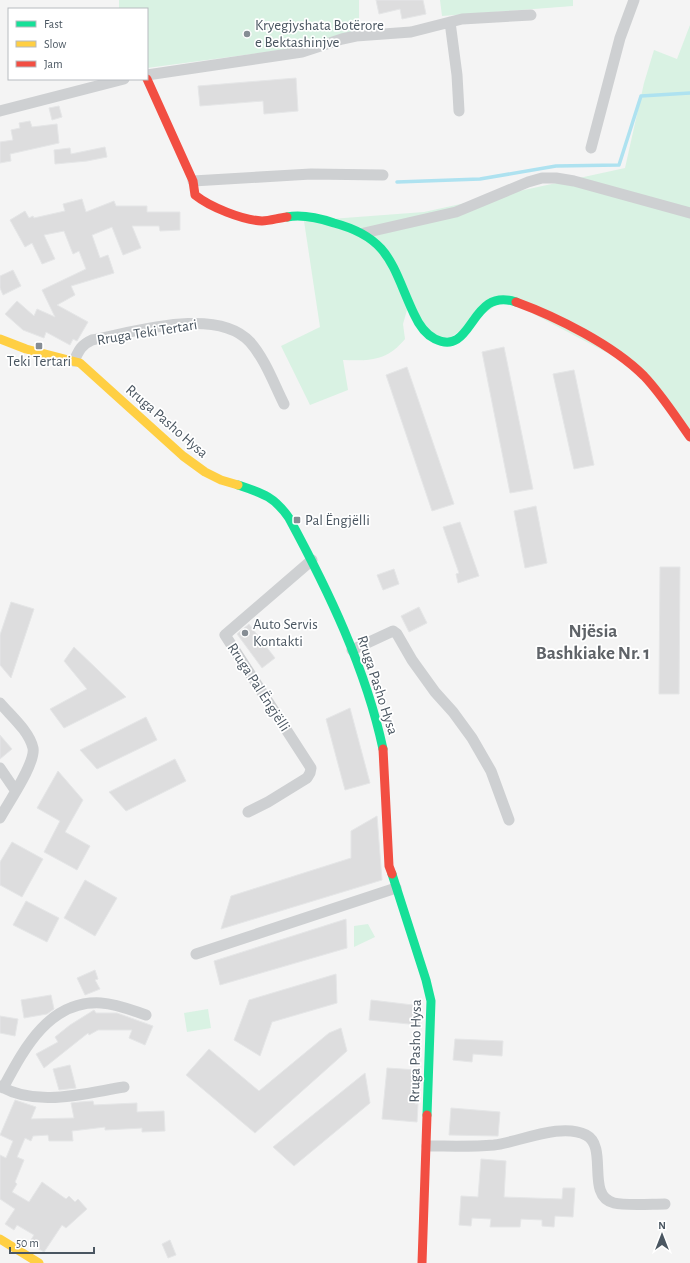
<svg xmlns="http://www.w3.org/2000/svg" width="690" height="1263" viewBox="0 0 690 1263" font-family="'Alegreya Sans',sans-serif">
  <rect width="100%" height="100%" fill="#f4f4f4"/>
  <!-- green -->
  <path fill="#d9f2e3" d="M 119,0 L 359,0 L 359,32 L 289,49 L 147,68 L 147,9 L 119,9 Z
    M 440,0 L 573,0 L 573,6 L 442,16 Z
    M 690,25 L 690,437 L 636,368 L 505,299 L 444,342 L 407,310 L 403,324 L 405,339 C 387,361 370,361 343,360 L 348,390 L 310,405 L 281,346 L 320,327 L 304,221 L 424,212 L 625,168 L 644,83 L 654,50 L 677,59 Z
    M 368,924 L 375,937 L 354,947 L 354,926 Z
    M 208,1009 L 211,1028 L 187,1032 L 184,1013 Z"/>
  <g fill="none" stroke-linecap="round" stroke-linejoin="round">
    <!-- stream -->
    <path stroke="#aee2f0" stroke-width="3.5" d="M 397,182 L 480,179 L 556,166 L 619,165 L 641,96 L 690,93"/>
  </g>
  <!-- building -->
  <path fill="#ddddde" stroke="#e5e6e7" d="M 376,0 L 423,0 L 426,14 L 402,19 L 400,9 L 379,14 Z
    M 296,78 L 298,111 L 264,114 L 263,101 L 200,106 L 198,86 Z
    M 59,106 L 62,117 L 52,120 L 49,108 Z
    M 30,121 L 32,127 L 57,124 L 59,143 L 10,154 L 11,161 L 0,163 L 0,142 L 13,140 L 11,130 L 20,128 L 19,123 Z
    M 105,147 L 107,157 L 87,161 L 55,164 L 54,150 L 70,148 L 71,154 Z
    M 82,199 L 86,212 L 114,201 L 116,206 L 147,206 L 147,212 L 180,212 L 180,230 L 160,231 L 159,226 L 132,226 L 141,248 L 123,255 L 112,227 L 92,235 L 100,258 L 108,255 L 114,273 L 71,286 L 75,295 L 57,305 L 88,322 L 77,341 L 73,339 L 70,345 L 46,332 L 44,338 L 23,330 L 5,314 L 17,301 L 34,316 L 37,309 L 55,317 L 42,290 L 86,269 L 79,251 L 73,254 L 64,231 L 44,235 L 55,259 L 42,264 L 32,243 L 25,247 L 10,220 L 25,211 L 29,218 L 33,216 L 34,218 L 65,211 L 63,204 Z
    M 13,270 L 21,286 L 3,295 L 0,288 L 0,276 Z
    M 504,347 L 533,489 L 510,493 L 482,352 Z
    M 407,367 L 454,504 L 432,511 L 386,375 Z
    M 574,370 L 594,465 L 574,469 L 553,374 Z
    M 536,506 L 547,563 L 525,568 L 514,511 Z
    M 460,522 L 479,576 L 458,583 L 456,574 L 459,573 L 443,527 Z
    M 660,567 L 680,567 L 679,694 L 659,694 Z
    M 394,569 L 399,584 L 383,590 L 377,575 Z
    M 11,602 L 34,609 L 11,678 L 0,665 L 0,635 Z
    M 419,607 L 427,623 L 409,632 L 401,616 Z
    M 249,624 L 275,658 L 262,668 L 237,634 Z
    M 74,647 L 126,697 L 64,728 L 50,709 L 87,689 L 64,661 Z
    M 350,708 L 370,783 L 345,790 L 326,719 Z
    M 146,717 L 157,740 L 97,769 L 80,750 Z
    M 0,735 L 12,749 L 0,759 Z
    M 175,759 L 186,781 L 126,811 L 109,792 Z
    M 58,771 L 83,800 L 65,832 L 90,846 L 77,870 L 44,852 L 60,821 L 37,808 Z
    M 377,816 L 382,880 L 221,929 L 231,896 L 351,858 L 351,831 Z
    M 12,842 L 43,859 L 22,897 L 0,885 L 0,862 Z
    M 85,880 L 117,898 L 95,936 L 64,918 Z
    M 26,901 L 59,918 L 47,942 L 13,925 Z
    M 346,919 L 347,948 L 220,985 L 214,961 Z
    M 95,970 L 98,979 L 95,980 L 100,989 L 85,995 L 77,978 Z
    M 336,974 L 337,1003 L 272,1022 L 260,1056 L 234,1040 L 249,1000 Z
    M 51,995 L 54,1009 L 47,1014 L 24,1018 L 21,1000 Z
    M 371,1000 L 421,1006 L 419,1025 L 369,1020 Z
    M 94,1010 L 96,1013 L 117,1013 L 153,1026 L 145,1045 L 129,1038 L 132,1030 L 98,1030 L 89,1035 L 88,1033 L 44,1068 L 36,1054 L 58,1042 L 55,1037 L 70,1025 Z
    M 0,1016 L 18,1019 L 15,1036 L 0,1033 Z
    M 341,1028 L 347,1051 L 255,1133 L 186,1075 L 209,1049 L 259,1091 L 329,1033 Z
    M 455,1039 L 503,1041 L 502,1056 L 473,1054 L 472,1062 L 453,1060 Z
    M 70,1065 L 76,1088 L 59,1090 L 53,1069 Z
    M 387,1068 L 417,1070 L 415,1104 L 418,1104 L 417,1122 L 382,1119 Z
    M 365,1073 L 370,1103 L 294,1166 L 273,1147 Z
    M 15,1100 L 36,1107 L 31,1119 L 74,1118 L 71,1103 L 80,1102 L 93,1101 L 94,1105 L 137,1103 L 137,1112 L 164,1111 L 165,1131 L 142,1132 L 142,1128 L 105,1130 L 105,1127 L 72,1131 L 73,1141 L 49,1141 L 48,1135 L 33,1136 L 31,1141 L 25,1138 L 17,1157 L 24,1160 L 15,1182 L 17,1184 L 12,1192 L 29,1202 L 42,1182 L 66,1199 L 69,1196 L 75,1202 L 78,1199 L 87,1209 L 66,1228 L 62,1225 L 44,1252 L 29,1243 L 34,1235 L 17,1225 L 14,1230 L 5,1224 L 15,1209 L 0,1199 L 0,1155 L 6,1158 L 13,1141 L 0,1135 Z
    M 451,1108 L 500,1112 L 498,1136 L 449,1135 Z
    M 481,1159 L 506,1161 L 504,1197 L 562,1199 L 563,1188 L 575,1188 L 573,1217 L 555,1216 L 554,1227 L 542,1226 L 542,1220 L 521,1219 L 520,1227 L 490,1227 L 491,1219 L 472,1218 L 471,1226 L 459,1225 L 461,1196 L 478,1197 Z
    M 170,1240 L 176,1255 L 168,1258 L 162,1244 Z"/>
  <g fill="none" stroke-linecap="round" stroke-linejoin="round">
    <!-- street -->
    <path stroke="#ced0d2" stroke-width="11" d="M 450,22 L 457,75 L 459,111
      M 147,75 L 302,52 L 342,39 L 356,36 L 411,32 L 462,19 L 531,15
      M 0,111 L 124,79
      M 591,148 L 620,38 L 634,0
      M 193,181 L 311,174 L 383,175
      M 364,233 L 456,212 L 528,182 L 542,178 L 556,178 L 574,181 L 690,213
      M 74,361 C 79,350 81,345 92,340 C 134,332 217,306 250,342 C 265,359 274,384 284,404
      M 352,650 L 393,631 L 397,634 L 412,660 L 435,692 L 453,712 L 472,738 L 491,771 L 509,820
      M 0,703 C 11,716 29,731 33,748 C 36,763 8,803 0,818
      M 0,768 L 15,790
      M 248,812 L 268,802 L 307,778 L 310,773 L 311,768 L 225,635 L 312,560
      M 196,954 L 396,888
      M 0,1086 C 36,1108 86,1093 124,1087
      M 3,1088 C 24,1049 49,1000 101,1003 C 117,1004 131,1010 146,1015
      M 427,1146 C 449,1146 471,1147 494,1145 C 520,1142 561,1122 586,1135 C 609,1147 585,1196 614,1203 C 626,1206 652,1204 665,1204"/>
    <!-- fast -->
    <path stroke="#16e098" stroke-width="9" d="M 287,217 C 303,214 319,218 334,223 C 391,238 392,267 414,314 C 418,323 425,334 435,339 C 474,358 469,286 516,302
      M 238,485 C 262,493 274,496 289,518 C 328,590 366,669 383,749
      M 392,874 L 426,980 L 431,1001 L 427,1115"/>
    <!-- slow -->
    <path stroke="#ffcf43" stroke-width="9" d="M 0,339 L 26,349 L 80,363 L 183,456 L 205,472 L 221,480 L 238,485
      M 0,1239 L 39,1263"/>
    <!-- jam -->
    <path stroke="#f24e42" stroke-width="9" d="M 147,79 L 193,181 L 195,195 C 210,207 242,220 262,221 C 270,221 278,218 287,217
      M 516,302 C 557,317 613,345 644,376 C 662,395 675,416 690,437
      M 383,749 L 389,866 L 392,874
      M 422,1263 L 427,1115"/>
  </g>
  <!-- markers -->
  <g fill="#868d94" stroke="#fff" stroke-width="1.5">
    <circle cx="247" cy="34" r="4"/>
    <rect x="35" y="342" width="8" height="8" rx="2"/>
    <rect x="293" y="516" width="8" height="8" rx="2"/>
    <circle cx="245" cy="633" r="4"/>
  </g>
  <g text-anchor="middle" stroke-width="3.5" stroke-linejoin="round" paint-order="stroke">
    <!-- poi labels -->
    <g font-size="15" fill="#4a5661" stroke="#fff" text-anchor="start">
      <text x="255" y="30">Kryegjyshata Botërore<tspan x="255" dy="17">e Bektashinjve</tspan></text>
      <text x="39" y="366" text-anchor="middle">Teki Tertari</text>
      <text x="305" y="525">Pal Ëngjëlli</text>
      <text x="253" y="629">Auto Servis<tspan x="253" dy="17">Kontakti</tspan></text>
    </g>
    <!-- street labels -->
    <g font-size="15" fill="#4a5661" stroke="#fff">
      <text transform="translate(147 332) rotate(-9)" y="5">Rruga Teki Tertari</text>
      <text transform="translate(167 421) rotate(41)" y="5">Rruga Pasho Hysa</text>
      <text transform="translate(378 685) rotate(72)" y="5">Rruga Pasho Hysa</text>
      <text transform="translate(259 687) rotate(57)" y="5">Rruga Pal Ëngjëlli</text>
      <text transform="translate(415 1051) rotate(-89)" y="5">Rruga Pasho Hysa</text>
    </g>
    <!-- district labels -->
    <g font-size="19" font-weight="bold" fill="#5f6368" stroke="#fff">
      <text x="593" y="637">Njësia<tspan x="593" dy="22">Bashkiake Nr. 1</tspan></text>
    </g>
  </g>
  <!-- legend -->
  <rect x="8" y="8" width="140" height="72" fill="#ffffff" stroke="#b7bbc0"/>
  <rect x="16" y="21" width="20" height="6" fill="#16e098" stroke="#b7bbc0"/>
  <text x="44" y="28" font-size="12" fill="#4a5661">Fast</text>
  <rect x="16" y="41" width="20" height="6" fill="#ffcf43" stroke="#b7bbc0"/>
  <text x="44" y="48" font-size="12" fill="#4a5661">Slow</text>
  <rect x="16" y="61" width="20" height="6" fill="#f24e42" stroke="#b7bbc0"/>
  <text x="44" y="68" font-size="12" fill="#4a5661">Jam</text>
  <!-- north arrow -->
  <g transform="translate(662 1235)" stroke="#ffffff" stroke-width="3" paint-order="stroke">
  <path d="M0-3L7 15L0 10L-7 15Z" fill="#4a5661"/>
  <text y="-6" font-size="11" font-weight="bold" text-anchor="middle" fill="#4a5661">N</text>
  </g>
  <!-- scale -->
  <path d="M10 1247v6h84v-6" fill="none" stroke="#4a5661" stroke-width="2"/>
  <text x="16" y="1247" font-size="12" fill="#4a5661" stroke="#ffffff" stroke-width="3" paint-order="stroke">50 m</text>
</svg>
